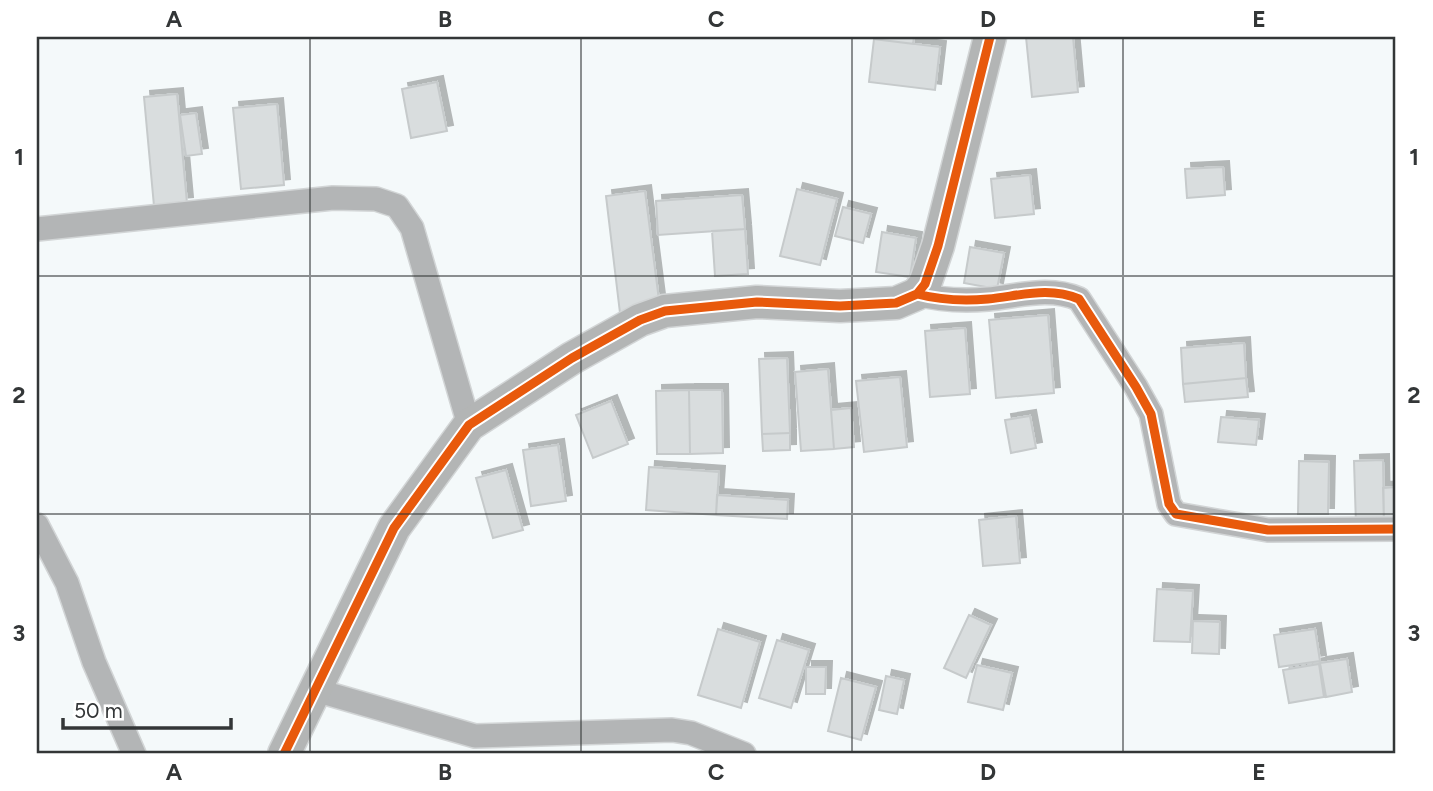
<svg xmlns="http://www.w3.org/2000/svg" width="1433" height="791" viewBox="0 0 1433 791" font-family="Figtree,sans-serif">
  <defs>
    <filter id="shadow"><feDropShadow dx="6" dy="-6" stdDeviation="0" flood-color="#0004"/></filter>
  </defs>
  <rect width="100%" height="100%" fill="#f4f9fa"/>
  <!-- building -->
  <path fill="#d9ddde" stroke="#c6cacb" stroke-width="2" filter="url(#shadow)" d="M 874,37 L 914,37 L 913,44 L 874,39 Z
    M 1026,37 L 1073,37 L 1078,92 L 1032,97 Z
    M 874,39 L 940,47 L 935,90 L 869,82 Z
    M 437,82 L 447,131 L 411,138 L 402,89 Z
    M 177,94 L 187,203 L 154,206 L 144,97 Z
    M 277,104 L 284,185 L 241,189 L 233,108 Z
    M 196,113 L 202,154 L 186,156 L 180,115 Z
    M 1223,167 L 1225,195 L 1187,198 L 1185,169 Z
    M 1030,175 L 1034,214 L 995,218 L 991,179 Z
    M 797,189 L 837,199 L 820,265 L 780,256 Z
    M 645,191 L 660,308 L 620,313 L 606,196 Z
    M 742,195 L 745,229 L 658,235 L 656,201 Z
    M 843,207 L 871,214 L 863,243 L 835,236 Z
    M 745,229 L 748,274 L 715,276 L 712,231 Z
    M 882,232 L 916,238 L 910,277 L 876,272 Z
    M 970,247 L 1004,253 L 997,289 L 964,283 Z
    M 1048,315 L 1054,393 L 996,398 L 989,320 Z
    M 965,328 L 970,394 L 930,397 L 925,331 Z
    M 1244,343 L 1246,378 L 1183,384 L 1181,348 Z
    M 787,358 L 790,433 L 762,434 L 759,359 Z
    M 828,369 L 834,449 L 801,451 L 795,372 Z
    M 900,377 L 907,447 L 864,452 L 856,381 Z
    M 1246,378 L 1248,397 L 1185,402 L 1183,384 Z
    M 689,390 L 690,454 L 657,454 L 656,391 Z
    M 689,390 L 722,390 L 723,453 L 690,454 Z
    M 611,401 L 628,444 L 593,458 L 576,415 Z
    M 851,408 L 854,447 L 834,449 L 831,410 Z
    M 1030,416 L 1036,448 L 1011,453 L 1005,420 Z
    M 1221,417 L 1259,420 L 1256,445 L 1218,442 Z
    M 790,433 L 790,450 L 763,451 L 762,434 Z
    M 558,445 L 566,501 L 531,506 L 523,450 Z
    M 1383,460 L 1384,524 L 1356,525 L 1354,461 Z
    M 1299,461 L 1329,462 L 1328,514 L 1298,514 Z
    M 649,467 L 719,472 L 716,515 L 646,510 Z
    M 506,470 L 523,530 L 493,538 L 476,478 Z
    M 1396,487 L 1396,524 L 1384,524 L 1383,488 Z
    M 717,495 L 788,500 L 787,519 L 716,515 Z
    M 1016,516 L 1020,563 L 983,566 L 979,520 Z
    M 1157,589 L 1193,591 L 1190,642 L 1154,641 Z
    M 969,615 L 991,625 L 966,678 L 944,668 Z
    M 1193,621 L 1220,622 L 1219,654 L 1192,653 Z
    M 718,629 L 760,642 L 741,708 L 698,695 Z
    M 1315,629 L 1320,661 L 1279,667 L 1274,635 Z
    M 777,640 L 809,650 L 791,708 L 759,698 Z
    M 1347,659 L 1352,692 L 1326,697 L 1320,663 Z
    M 1319,664 L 1324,697 L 1289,703 L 1283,670 Z
    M 977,665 L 1012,673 L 1003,710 L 968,702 Z
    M 806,667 L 826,667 L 825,694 L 806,694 Z
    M 886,676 L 904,680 L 897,714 L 879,710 Z
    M 841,678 L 876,687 L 861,740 L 828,731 Z"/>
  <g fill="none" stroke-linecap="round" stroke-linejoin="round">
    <!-- street casing -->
    <g stroke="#d2d5d6" stroke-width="26">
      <path id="street" d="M 37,229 L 333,198 L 376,199 L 397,206 L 412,228 L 469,425
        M 917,294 C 940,300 964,301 988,299 C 1019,296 1049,286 1079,299 L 1136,387 L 1151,414 L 1169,504 L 1176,514 L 1268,530 L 1396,529
        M 37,525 L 67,583 L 94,662 L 134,754
        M 315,690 L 475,736 L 672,730 L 691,733 L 744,754"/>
    </g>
    <!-- secondary casing -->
    <g stroke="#d2d5d6" stroke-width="35">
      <path id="secondary" d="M 284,754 L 394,528 L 469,425 L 572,358 L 640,320 L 665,311 L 757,302 L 840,306 L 896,303 L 917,294 L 925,284 L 938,246 L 990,37"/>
    </g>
    <!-- street -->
    <use href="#street" stroke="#b3b5b6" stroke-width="23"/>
    <!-- secondary -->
    <use href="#secondary" stroke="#b3b5b5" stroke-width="32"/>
    <!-- cycleway casing -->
    <g stroke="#fff" stroke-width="13">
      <path id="cycleway" d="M 917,294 C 940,300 964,301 988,299 C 1019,296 1049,286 1079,299 L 1136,387 L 1151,414 L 1169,504 L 1176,514 L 1268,530 L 1396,529
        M 284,754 L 394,528 L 469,425 L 572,358 L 640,320 L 665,311 L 757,302 L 840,306 L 896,303 L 917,294 L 925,284 L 938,246 L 990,37"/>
    </g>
    <!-- cycleway -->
    <use href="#cycleway" stroke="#e8590c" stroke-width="9"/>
  </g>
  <!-- grid -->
  <path fill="none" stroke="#333637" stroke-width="2" stroke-opacity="0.55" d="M 310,37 L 310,754M 581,37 L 581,754M 852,37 L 852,754M 1123,37 L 1123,754M 37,276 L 1396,276M 37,514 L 1396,514"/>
  <!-- border -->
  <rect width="1433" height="791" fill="none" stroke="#ffffff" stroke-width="77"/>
  <!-- scale -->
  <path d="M63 718v10h168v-10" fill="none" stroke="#333637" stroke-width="3.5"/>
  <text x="74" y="718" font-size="21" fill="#333637" stroke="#ffffff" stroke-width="5" paint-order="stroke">50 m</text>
  <rect x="38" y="38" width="1356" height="714" fill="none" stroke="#333637" stroke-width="2.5"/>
  <g font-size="23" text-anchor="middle" font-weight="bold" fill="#333637">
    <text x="174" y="27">A</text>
    <text x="445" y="27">B</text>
    <text x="716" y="27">C</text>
    <text x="988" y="27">D</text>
    <text x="1259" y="27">E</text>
    <text x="19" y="165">1</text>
    <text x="1414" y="165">1</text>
    <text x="19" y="403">2</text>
    <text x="1414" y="403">2</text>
    <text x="19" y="641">3</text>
    <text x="1414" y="641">3</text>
    <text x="174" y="780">A</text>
    <text x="445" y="780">B</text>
    <text x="716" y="780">C</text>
    <text x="988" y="780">D</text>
    <text x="1259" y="780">E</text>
  </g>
</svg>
